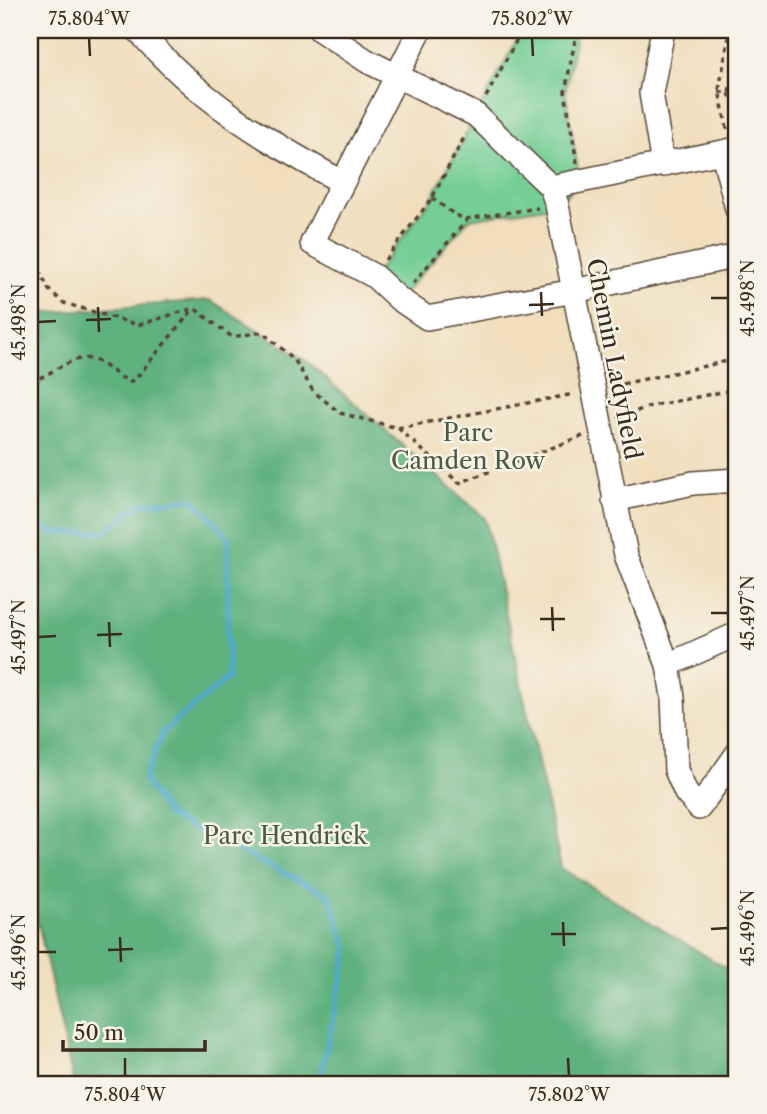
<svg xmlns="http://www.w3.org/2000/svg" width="767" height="1114" viewBox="0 0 767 1114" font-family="'Libre Caslon Text',serif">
  <rect width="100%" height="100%" fill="#f7f3e8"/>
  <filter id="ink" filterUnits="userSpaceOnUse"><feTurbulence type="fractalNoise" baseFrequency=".0143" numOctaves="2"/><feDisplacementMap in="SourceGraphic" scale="14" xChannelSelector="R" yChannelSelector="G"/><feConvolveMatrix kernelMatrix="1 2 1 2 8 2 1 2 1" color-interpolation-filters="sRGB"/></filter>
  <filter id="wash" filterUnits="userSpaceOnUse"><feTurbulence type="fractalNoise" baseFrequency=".00686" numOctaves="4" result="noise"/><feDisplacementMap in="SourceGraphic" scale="28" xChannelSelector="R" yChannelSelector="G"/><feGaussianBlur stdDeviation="1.57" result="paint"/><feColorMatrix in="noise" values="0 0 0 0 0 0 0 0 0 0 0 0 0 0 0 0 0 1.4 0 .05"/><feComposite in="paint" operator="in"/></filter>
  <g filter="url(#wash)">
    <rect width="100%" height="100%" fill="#f0debd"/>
    <!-- green -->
    <path fill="#74ce95" stroke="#587c5a" stroke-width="2" d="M 522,30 L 577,30 L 565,92 L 580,181 L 557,205 L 469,219 L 399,299 L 374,276 L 432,198 Z"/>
    <!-- forest -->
    <path fill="#5fb17e" stroke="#4d6e4e" stroke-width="2" d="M 210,300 L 305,360 L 485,518 L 561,868 L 737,975 L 737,1084 L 74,1084 L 30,887 L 30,314 Z"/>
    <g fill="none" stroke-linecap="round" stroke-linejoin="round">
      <!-- stream -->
      <path stroke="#4ea9cc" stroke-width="5" d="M 30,512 L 51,533 L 105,532 L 140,504 L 193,499 L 228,536 L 228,678 L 163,732 L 144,780 L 168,816 L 329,895 L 348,950 L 322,1069 L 323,1084"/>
    </g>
  </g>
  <g filter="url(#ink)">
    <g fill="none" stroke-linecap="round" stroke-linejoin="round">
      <!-- minor casing -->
      <g stroke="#564536" stroke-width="26">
        <path id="minor" d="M 138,30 C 197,99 263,139 342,182
          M 320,30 L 367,61 L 476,115 L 551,187 L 557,205 L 626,555 L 668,665 L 673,697 L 676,770 L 686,793 L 699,808 L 737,754
          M 420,30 L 312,243 L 374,276 L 399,299 L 427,318 L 574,291 L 737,256
          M 663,30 L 651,93 L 663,165
          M 723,153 L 737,209
          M 551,187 L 737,149
          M 614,500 L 693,483 L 737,480
          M 668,665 L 737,634"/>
      </g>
      <!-- path -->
      <path stroke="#564536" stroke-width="3.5" stroke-dasharray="5 5" stroke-linecap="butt" d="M 30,48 L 33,30
        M 719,92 L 729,92 L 730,87 L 737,90
        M 729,92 L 730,96 L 737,94
        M 486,97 L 522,30
        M 727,129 L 719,90 L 730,30
        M 30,138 L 33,156 L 30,163
        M 577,163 L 565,92 L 577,30
        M 432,198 L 455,215 L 466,219 L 538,208
        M 30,252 L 49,290 L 64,303 L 138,325 L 194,308 L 232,337 L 262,332 L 294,359 L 313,391 L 340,413 L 398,428 L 574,394
        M 385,260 L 432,198 L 466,134
        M 413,283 L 467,220
        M 30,381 C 51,377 68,355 92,359 C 99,361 121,378 130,382 L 137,377 L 194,308
        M 613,386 L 737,359
        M 618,419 L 647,407 L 737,389
        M 398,428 L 459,483 L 583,436"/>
      <!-- minor -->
      <use href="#minor" stroke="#fff" stroke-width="23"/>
    </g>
  </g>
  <!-- ticks -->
  <path fill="none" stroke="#3b2a1e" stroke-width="2.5" d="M 89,38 L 90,56M 532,38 L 533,56M 541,292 L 542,316M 711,298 L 728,298M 529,305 L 554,304M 98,307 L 99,332M 86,320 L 111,319M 38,322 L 56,321M 552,607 L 553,631M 711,613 L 728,613M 540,619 L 565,619M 109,622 L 110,647M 97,635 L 122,634M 38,637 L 56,636M 563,922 L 564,946M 711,929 L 728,928M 551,934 L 576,934M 120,937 L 121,962M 108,950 L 133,949M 38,952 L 56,952M 125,1058 L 125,1076M 568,1058 L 569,1076"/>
  <g text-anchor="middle" stroke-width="5" stroke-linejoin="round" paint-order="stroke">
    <!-- street labels -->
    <g font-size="24" fill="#3b2a1e" stroke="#f7f3e8">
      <text transform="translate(614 359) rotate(79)" y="8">Chemin Ladyfield</text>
    </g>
    <!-- park labels -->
    <g font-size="24" fill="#4c5b42" stroke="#f7f3e8">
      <text x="468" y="441">Parc<tspan x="468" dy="28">Camden Row</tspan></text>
      <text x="285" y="844">Parc Hendrick</text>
    </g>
  </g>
  <!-- margin -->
  <rect width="767" height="1114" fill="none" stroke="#f7f3e8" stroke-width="77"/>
  <!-- scale -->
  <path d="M63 1040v10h142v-10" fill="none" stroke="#3b2a1e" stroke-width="3.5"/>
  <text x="74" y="1040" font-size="21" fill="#3b2a1e" stroke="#f7f3e8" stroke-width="5" paint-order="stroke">50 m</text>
  <rect x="38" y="38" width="690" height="1038" fill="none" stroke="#3b2a1e" stroke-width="2.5"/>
  <g font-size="18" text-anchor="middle" fill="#3b2a1e">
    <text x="89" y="25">75.804°W</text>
    <text x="532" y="25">75.802°W</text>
    <text transform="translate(748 298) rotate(-90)" y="6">45.498°N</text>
    <text transform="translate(19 322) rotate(-90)" y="6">45.498°N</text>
    <text transform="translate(748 613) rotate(-90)" y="6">45.497°N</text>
    <text transform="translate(19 637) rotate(-90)" y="6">45.497°N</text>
    <text transform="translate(748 928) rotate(-90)" y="6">45.496°N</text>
    <text transform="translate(19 952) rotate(-90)" y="6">45.496°N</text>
    <text x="125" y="1101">75.804°W</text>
    <text x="569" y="1101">75.802°W</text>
  </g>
</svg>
